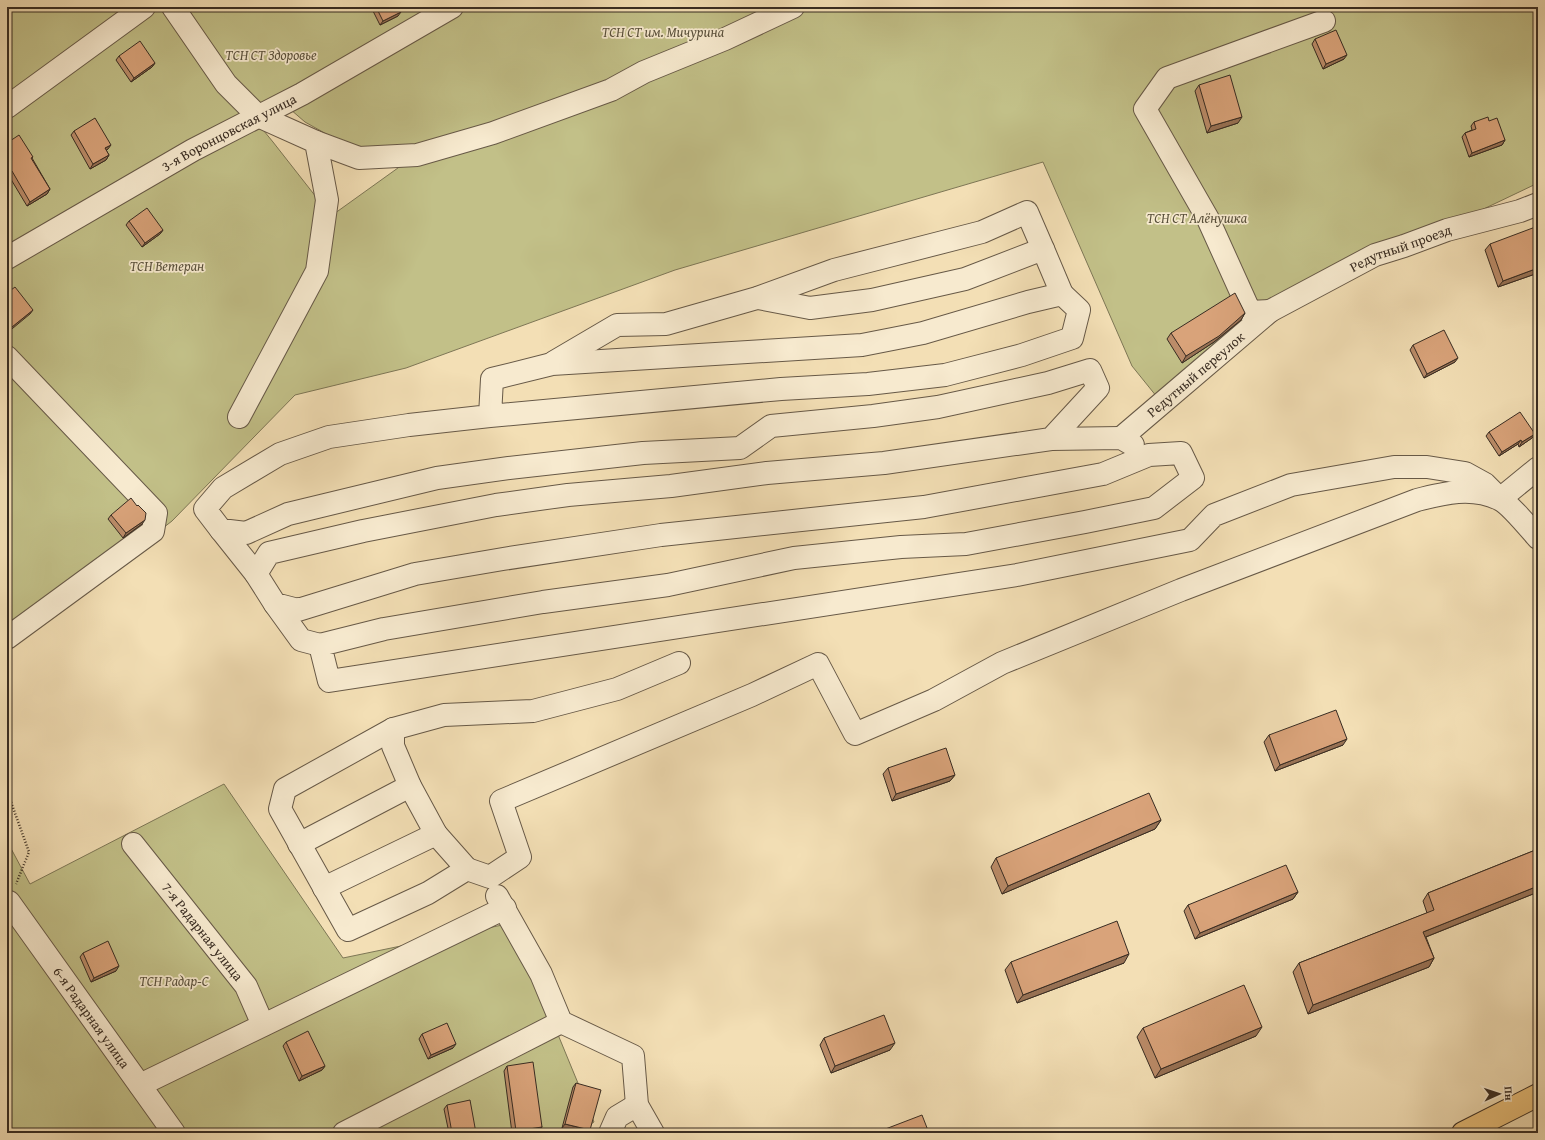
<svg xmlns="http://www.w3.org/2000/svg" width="1545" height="1140" viewBox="0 0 1545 1140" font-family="'Gentium Book Plus',serif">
  <rect width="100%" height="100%" fill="#f3dfb5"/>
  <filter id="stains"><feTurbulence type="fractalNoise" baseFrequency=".005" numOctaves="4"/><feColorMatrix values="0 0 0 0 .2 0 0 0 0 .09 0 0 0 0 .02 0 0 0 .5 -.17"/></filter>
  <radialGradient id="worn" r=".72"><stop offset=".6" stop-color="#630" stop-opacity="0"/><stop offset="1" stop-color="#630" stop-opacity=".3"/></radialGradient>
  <!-- green -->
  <path fill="#c2c088" stroke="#7d7655" d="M 7,7 L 162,7 L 273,142 L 331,216 L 416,155 L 353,149 L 305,122 L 283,103 L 258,116 L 174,7 L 1538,7 L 1538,183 L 1270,311 L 1157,397 L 1132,366 L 1043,162 L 675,270 L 406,368 L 295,395 L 172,521 L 7,648 Z
    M 224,784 L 343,958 L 512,923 L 594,1122 L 577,1133 L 7,1133 L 7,841 L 30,884 Z"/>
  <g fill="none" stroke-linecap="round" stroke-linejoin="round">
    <!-- minor casing -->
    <g stroke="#675947" stroke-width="24">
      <g id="minor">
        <path d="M 173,7 L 226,84 L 258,116 L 316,142 L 327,200 L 317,271 L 239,417"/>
        <path d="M 7,107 L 144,7"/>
        <path d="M 316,142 L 359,158 L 417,155 L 493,133 L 611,90 L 644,72 L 725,39 L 793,7"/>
        <path id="s1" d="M 7,258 L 193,150 L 302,94 L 452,7"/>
        <path d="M 758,298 L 810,308 L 872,300 L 965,279 L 1043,249 L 1062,294"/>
        <path d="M 1270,311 L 1250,312 L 1208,219 L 1145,109 L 1167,78 L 1324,21"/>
        <path d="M 7,357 L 156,513 L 153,531 L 7,638"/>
        <path d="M 554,362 L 617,325 L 666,324 L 757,298 L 834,270 L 982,232 L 1027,212 L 1043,249"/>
        <path d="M 490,416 L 492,379 L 552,364 L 862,345 L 923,333 L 1028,302 L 1062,294 L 1079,310 L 1072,338 L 1022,355 L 945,375 L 868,384 L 781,389 L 490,416 L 409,425 L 329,437 L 280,454 L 223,488 L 205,509 L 221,530 L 246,533 L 288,514 L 437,478 L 509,468 L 643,453 L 740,448 L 771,426 L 873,416 L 938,407 L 1048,383 L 1090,370 L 1098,388 L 1051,439 L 884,463 L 767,473 L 671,486 L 568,495 L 496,505 L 363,531 L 269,553 L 256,574 L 275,604 L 298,610 L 415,574 L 503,559 L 661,535 L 924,507 L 1103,474 L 1149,455 L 1181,453 L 1193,478 L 1154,508 L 1085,522 L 966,544 L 901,547 L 794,558 L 668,585 L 543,602 L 384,629 L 320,645 L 329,681 L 1017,575 L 1190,540 L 1214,515 L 1291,485 L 1394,467 L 1427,467 L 1465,473 L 1485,484 L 1500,499 L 1538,468"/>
        <path id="s2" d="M 1121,438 L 1270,311 L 1375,255 L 1404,246 L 1447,230 L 1520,211 L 1538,204"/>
        <path d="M 1051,439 L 1121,438 L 1133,445"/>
        <path d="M 221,530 L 256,574"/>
        <path d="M 275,604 L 301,640 L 320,645"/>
        <path d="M 679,663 L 617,689 L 533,711 L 444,715 L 393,729 L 285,789 L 280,809 L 348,930 L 428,893 L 467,869 L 490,877 L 520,857 L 501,801 L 752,695 L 818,664 L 855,734 L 934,700 L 1002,663 L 1181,590 L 1417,500 C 1444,493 1472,486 1499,499 C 1509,503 1530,529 1538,538"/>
        <path d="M 393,729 L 393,746 L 410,786 L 436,834 L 467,869"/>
        <path id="s3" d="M 133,844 L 246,986 L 263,1025"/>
        <path d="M 299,844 L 410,786"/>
        <path d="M 324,888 L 436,834"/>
        <path d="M 497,896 L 541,974 L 561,1022 L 633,1056 L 637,1105 L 653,1133"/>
        <path id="s4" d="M 9,902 L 174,1133"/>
        <path d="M 140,1085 L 505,908"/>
        <path d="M 344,1133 L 561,1022"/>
        <path d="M 610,1133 L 617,1117 L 637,1105"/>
      </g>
    </g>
    <!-- major casing -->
    <g stroke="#382c22" stroke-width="24">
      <path id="major" d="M 1463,1133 L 1538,1095"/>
    </g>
    <!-- path -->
    <path stroke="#382c22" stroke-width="2.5" stroke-dasharray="1 2" stroke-linecap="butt" d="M 7,693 L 9,699 L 7,702
      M 7,791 L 29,852 L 16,884"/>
    <!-- minor -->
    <use href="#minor" stroke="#f7eacf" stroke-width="22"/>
    <!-- major -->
    <use href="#major" stroke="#eac07a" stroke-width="22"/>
  </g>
  <!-- wall -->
  <path fill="#bb8c69" stroke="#382c22" d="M 371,7 L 399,7 L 398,16 L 380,25 Z
    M 1315,39 L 1344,59 L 1323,69 L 1312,44 Z
    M 119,56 L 155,63 L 152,67 L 131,82 L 116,60 Z
    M 1199,85 L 1238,123 L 1207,133 L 1195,91 Z
    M 1489,121 L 1505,140 L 1502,145 L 1469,157 L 1462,137 L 1465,133 L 1472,130 L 1471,126 L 1474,122 Z
    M 74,131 L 108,149 L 106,150 L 109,155 L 106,160 L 90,169 L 71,135 Z
    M 7,143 L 33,157 L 32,158 L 50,189 L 47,194 L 27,206 L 9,176 L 7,177 Z
    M 129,221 L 163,230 L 160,234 L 142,247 L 126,225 Z
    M 1490,244 L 1538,273 L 1498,287 L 1485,250 Z
    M 1245,313 L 1241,320 L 1214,342 L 1182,363 L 1167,339 L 1171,333 Z
    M 1413,345 L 1455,362 L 1424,378 L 1410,350 Z
    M 1489,432 L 1535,434 L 1532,438 L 1519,447 L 1518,444 L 1499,456 L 1486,436 Z
    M 111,515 L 142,524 L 123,538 L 108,519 Z
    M 1269,735 L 1343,745 L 1275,771 L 1264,742 Z
    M 888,768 L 955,775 L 950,781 L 892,801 L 883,774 Z
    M 1161,820 L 1155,829 L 1002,894 L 991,867 L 996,858 Z
    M 1538,849 L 1538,892 L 1426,937 L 1434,958 L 1429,967 L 1308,1014 L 1293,972 L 1299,963 L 1427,913 L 1423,901 L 1428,893 Z
    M 1298,892 L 1293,899 L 1195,939 L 1184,911 L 1188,905 Z
    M 83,953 L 116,971 L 91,982 L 80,957 Z
    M 1011,962 L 1124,963 L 1017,1003 L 1005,970 Z
    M 1143,1028 L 1256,1036 L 1155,1078 L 1137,1037 Z
    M 422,1034 L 453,1048 L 428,1059 L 419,1039 Z
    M 824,1038 L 890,1050 L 831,1073 L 820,1045 Z
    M 286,1042 L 325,1066 L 322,1070 L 299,1081 L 283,1046 Z
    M 507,1066 L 542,1127 L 539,1131 L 529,1133 L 512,1133 L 504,1071 Z
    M 576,1083 L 588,1133 L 581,1133 L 562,1128 L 573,1087 Z
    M 447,1105 L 476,1133 L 449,1133 L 444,1109 Z"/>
  <!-- shaded-wall -->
  <path fill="#987255" stroke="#382c22" d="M 401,12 L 398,16 L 380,25 L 383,21 Z
    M 1347,55 L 1344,59 L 1323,69 L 1326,64 Z
    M 155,63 L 152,67 L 131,82 L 134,78 Z
    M 1242,117 L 1238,123 L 1207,133 L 1211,126 Z
    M 1505,140 L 1502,145 L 1469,157 L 1472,153 Z
    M 111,145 L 108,149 L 102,153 L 105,148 Z
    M 109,155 L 106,160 L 90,169 L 93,164 Z
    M 50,189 L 47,194 L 27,206 L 30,202 Z
    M 163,230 L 160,234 L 142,247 L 145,243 Z
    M 1538,268 L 1538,273 L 1498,287 L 1503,281 Z
    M 33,310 L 30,314 L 7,333 L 7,331 Z
    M 1245,313 L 1241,320 L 1214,342 L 1182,363 L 1186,356 Z
    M 1458,358 L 1455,362 L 1424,378 L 1427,374 Z
    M 1535,434 L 1532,438 L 1519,447 L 1522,442 Z
    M 1521,440 L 1518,444 L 1499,456 L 1502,452 Z
    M 145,520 L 142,524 L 123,538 L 126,533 Z
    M 1347,739 L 1343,745 L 1275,771 L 1280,765 Z
    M 955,775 L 950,781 L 892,801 L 896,794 Z
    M 1161,820 L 1155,829 L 1002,894 L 1008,886 Z
    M 1538,886 L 1538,892 L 1418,940 L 1423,932 Z
    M 1298,892 L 1293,899 L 1195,939 L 1200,933 Z
    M 1129,954 L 1124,963 L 1017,1003 L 1023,995 Z
    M 1434,958 L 1429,967 L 1308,1014 L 1313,1005 Z
    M 119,966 L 116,971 L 91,982 L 94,978 Z
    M 1262,1027 L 1256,1036 L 1155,1078 L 1161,1069 Z
    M 895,1043 L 890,1050 L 831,1073 L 835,1066 Z
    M 456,1044 L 453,1048 L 428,1059 L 431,1055 Z
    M 325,1066 L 322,1070 L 299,1081 L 302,1076 Z
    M 565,1124 L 590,1130 L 588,1133 L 581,1133 L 562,1128 Z
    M 542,1127 L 539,1131 L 529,1133 L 515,1133 L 516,1131 Z"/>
  <!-- building -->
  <path fill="#d9a37a" stroke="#382c22" d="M 376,7 L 399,7 L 401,12 L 383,21 Z
    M 1336,30 L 1347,55 L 1326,64 L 1315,39 Z
    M 140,41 L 155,63 L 134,78 L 119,56 Z
    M 7,70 L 10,74 L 7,76 Z
    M 1230,75 L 1242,117 L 1211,126 L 1199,85 Z
    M 1488,117 L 1489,121 L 1497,118 L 1505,140 L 1472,153 L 1465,133 L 1476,129 L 1474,122 Z
    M 95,118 L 111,145 L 105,148 L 109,155 L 93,164 L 74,131 Z
    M 19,135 L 33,157 L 31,158 L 50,189 L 30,202 L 12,171 L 9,173 L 7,171 L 7,143 Z
    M 147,208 L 163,230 L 145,243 L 129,221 Z
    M 1538,226 L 1538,268 L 1503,281 L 1490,244 Z
    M 15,287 L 33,310 L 7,331 L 7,293 Z
    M 1235,293 L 1245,313 L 1219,336 L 1186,356 L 1171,333 Z
    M 1444,330 L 1458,358 L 1427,374 L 1413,345 Z
    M 1520,412 L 1535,434 L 1522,442 L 1521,440 L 1502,452 L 1489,432 Z
    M 131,498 L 137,506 L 138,505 L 146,513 L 145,520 L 126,533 L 111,515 Z
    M 1336,710 L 1347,739 L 1280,765 L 1269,735 Z
    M 946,748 L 955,775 L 896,794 L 888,768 Z
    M 1149,793 L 1161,820 L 1008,886 L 996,858 Z
    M 1538,849 L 1538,886 L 1423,932 L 1434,958 L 1313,1005 L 1299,963 L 1434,910 L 1428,893 Z
    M 1286,865 L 1298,892 L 1200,933 L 1188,905 Z
    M 1117,921 L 1129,954 L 1023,995 L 1011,962 Z
    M 108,941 L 119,966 L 94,978 L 83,953 Z
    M 1244,985 L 1262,1027 L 1161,1069 L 1143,1028 Z
    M 884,1015 L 895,1043 L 835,1066 L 824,1038 Z
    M 447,1023 L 456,1044 L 431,1055 L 422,1034 Z
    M 308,1031 L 325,1066 L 302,1076 L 286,1042 Z
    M 533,1062 L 542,1127 L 516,1131 L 507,1066 Z
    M 576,1083 L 601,1090 L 590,1130 L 565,1124 Z
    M 470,1100 L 476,1133 L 452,1133 L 447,1105 Z
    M 922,1115 L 929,1133 L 875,1133 Z"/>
  <g text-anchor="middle" stroke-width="3.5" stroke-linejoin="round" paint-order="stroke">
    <!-- park labels -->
    <g font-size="14" font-style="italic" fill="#5a513c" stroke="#f7eacf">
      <text x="663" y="37">ТСН СТ им. Мичурина</text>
      <text x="271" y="60">ТСН СТ Здоровье</text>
      <text x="1197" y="223">ТСН СТ Алёнушка</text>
      <text x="167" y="271">ТСН Ветеран</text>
      <text x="174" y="986">ТСН Радар-С</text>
    </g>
    <!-- street labels -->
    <g font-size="14" fill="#382c22" stroke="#f7eacf">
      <text dy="5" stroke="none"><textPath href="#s1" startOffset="255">3-я Воронцовская улица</textPath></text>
      <text dy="5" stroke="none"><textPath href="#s2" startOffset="341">Редутный проезд</textPath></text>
      <text dy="5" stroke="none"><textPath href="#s2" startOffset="98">Редутный переулок</textPath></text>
      <text dy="5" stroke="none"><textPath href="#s3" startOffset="112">7-я Радарная улица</textPath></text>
      <text dy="5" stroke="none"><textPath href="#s4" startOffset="142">6-я Радарная улица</textPath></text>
    </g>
  </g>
  <!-- margin -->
  <rect width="1545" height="1140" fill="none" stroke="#f3dfb5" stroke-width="24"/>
  <rect x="8" y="8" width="1529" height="1124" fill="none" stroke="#382c22" stroke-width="2"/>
  <rect x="12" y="12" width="1521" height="1116" fill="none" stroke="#382c22"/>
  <!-- north arrow -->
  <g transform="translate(1499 1094) rotate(87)" stroke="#f7eacf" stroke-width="3" paint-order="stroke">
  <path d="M0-3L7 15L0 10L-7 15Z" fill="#382c22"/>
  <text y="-6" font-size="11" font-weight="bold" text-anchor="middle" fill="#382c22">Пн</text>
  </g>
  <rect width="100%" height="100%" filter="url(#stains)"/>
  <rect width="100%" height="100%" fill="url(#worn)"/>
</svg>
